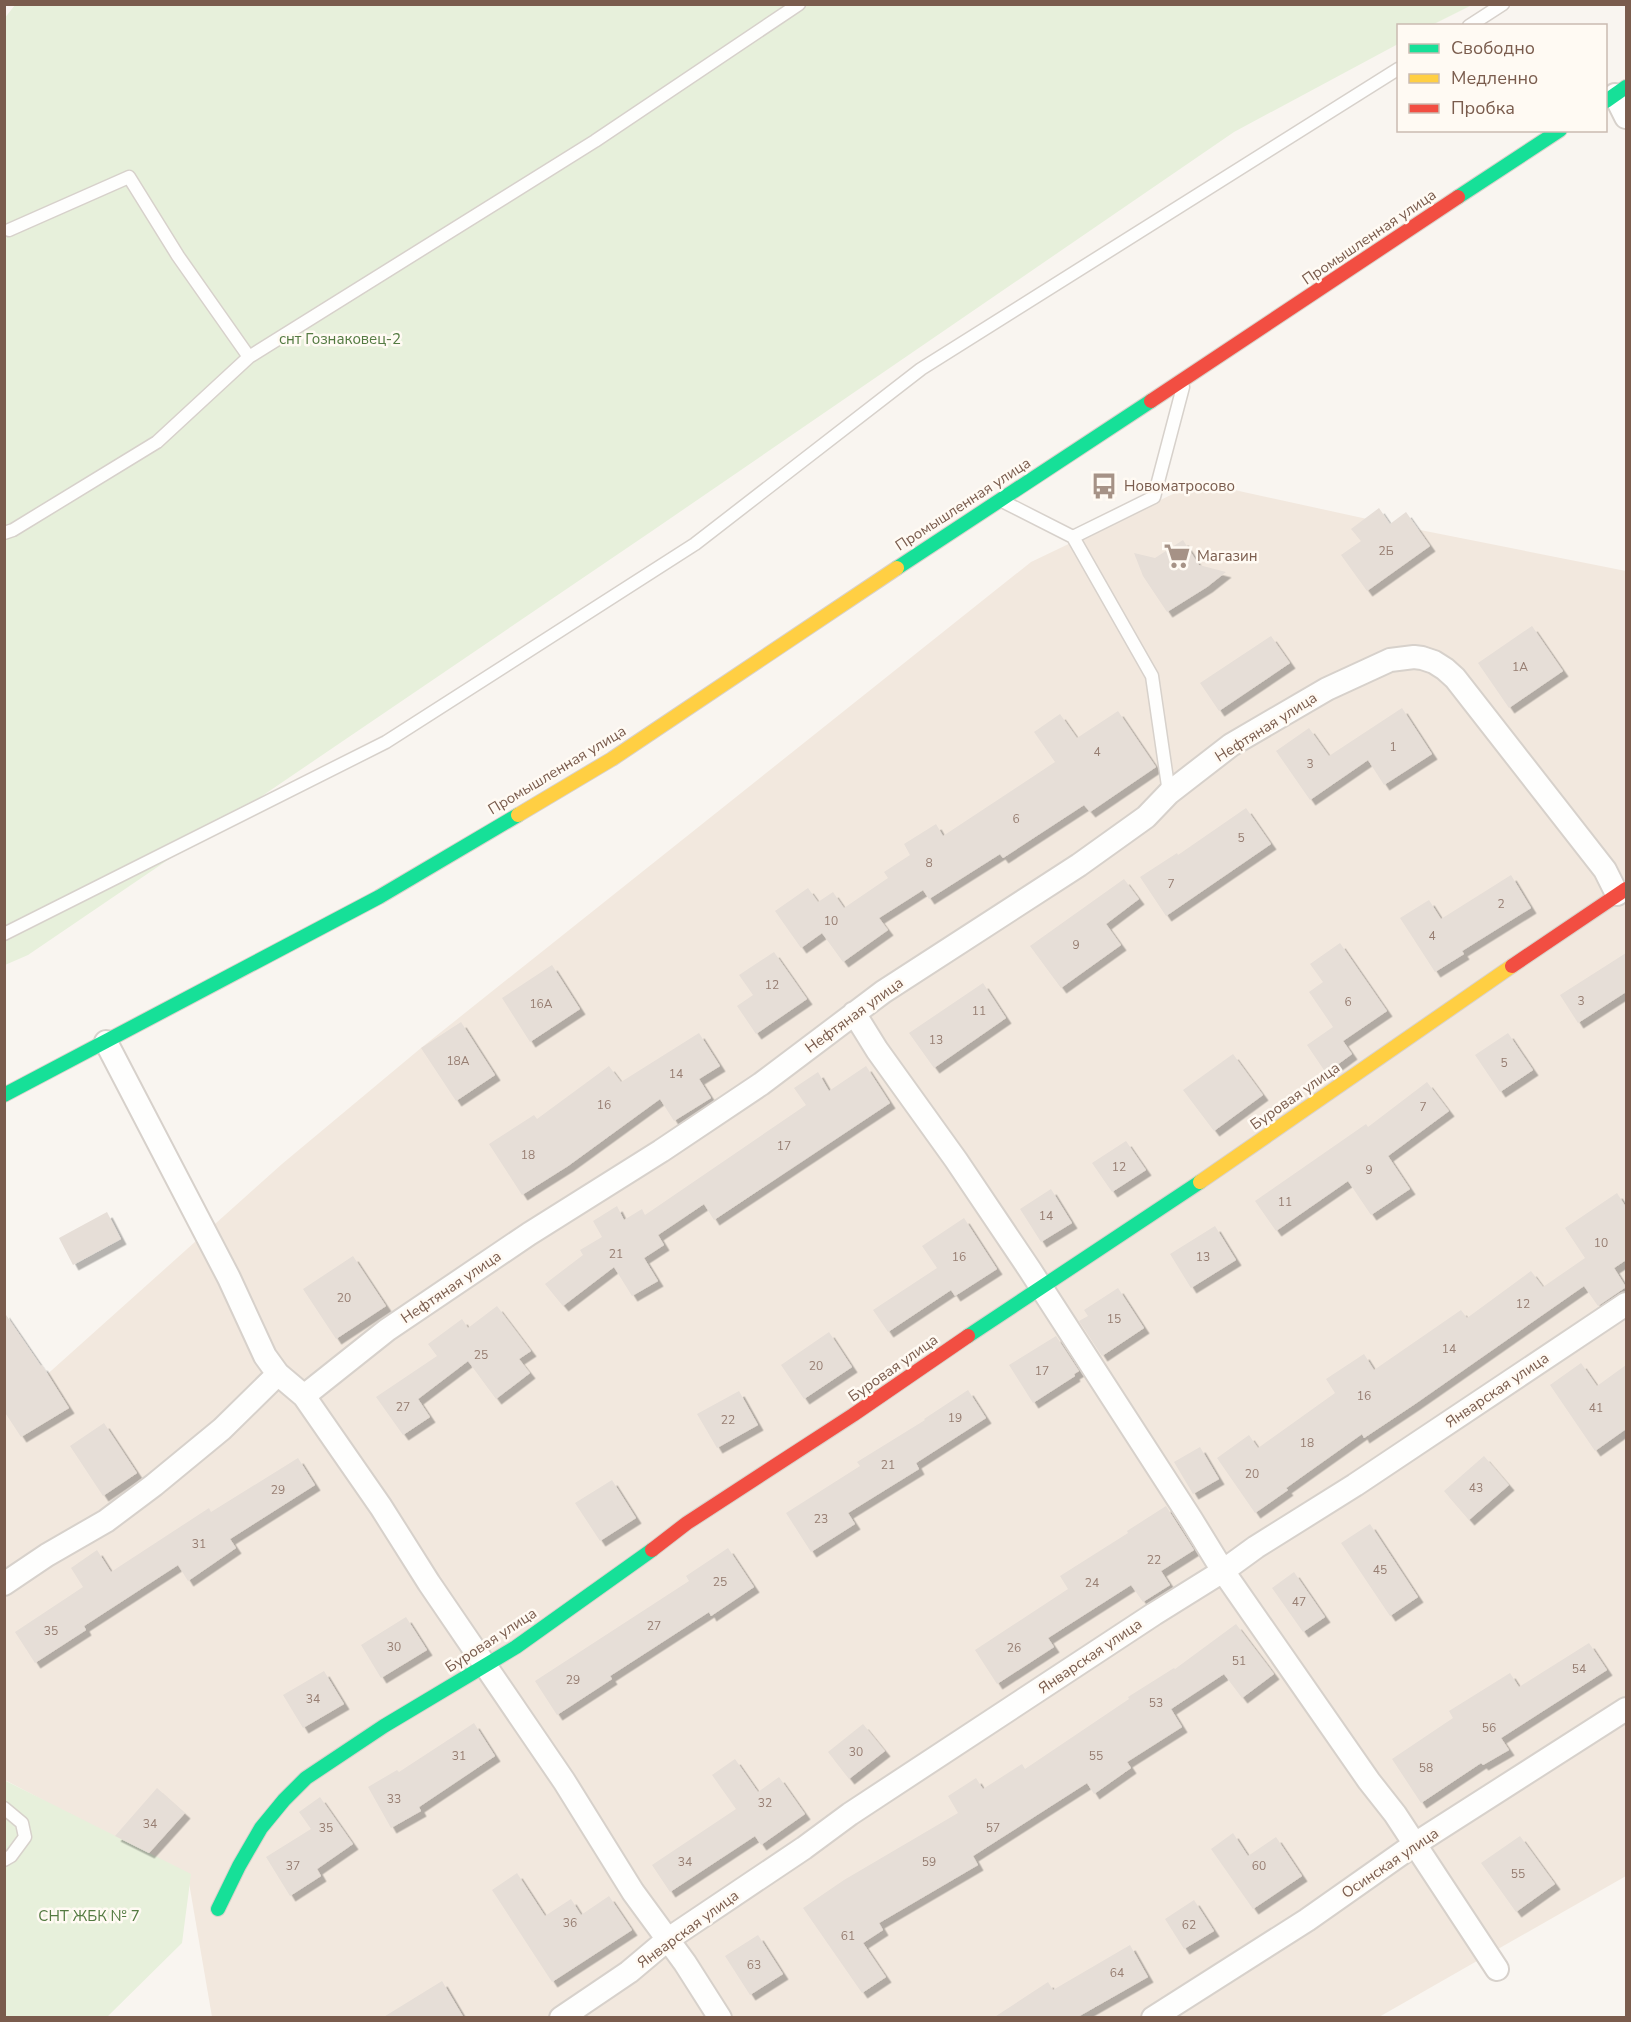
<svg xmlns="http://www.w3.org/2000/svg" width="1631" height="2022" viewBox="0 0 1631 2022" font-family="'Nunito Sans',sans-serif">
  <defs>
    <filter id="shadow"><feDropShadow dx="5.5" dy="5.5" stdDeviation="0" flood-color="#0004"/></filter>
  </defs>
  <rect width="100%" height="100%" fill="#f9f5f0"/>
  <!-- residential -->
  <path fill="#f2e8de" d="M 1198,482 L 1390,524 L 1626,571 L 1626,1876 L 1379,2017 L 212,2017 L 188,1877 L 5,1780 L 4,1413 L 282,1164 L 421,1048 L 1031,562 Z"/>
  <!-- green -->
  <path fill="#e7f0db" d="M 15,5 L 1472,5 L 1432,25 L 1398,26 L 1398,44 L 1234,132 L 652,531 L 28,955 L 5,965 L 4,19 Z
    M 4,1780 L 191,1874 L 182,1943 L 107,2017 L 5,2017 Z"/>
  <!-- building -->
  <path fill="#e6ded7" filter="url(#shadow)" d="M 1379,508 L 1390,524 L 1406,512 L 1430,546 L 1367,591 L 1341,555 L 1361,541 L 1351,529 Z
    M 1183,540 L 1199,565 L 1226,572 L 1207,587 L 1167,612 L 1143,576 L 1134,553 L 1155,558 Z
    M 1532,626 L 1563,671 L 1509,708 L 1478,663 Z
    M 1271,636 L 1290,663 L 1219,711 L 1200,683 Z
    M 1402,708 L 1432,754 L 1384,785 L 1368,760 L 1310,800 L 1276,751 L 1309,728 L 1329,756 Z
    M 1118,711 L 1156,767 L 1090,812 L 1084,805 L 1003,858 L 1000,854 L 929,899 L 923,890 L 879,918 L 888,930 L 843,962 L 822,933 L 801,948 L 775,911 L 808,888 L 818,902 L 833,892 L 844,908 L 888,878 L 884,872 L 910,855 L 904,844 L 936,824 L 943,836 L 1055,762 L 1034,732 L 1060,714 L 1077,738 Z
    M 1246,808 L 1271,844 L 1166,916 L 1140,877 L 1177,853 L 1178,855 Z
    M 1511,875 L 1531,908 L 1462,951 L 1464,954 L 1435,972 L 1400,918 L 1429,900 L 1441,919 Z
    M 1124,879 L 1139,899 L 1106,924 L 1121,945 L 1061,988 L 1030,946 Z
    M 1340,943 L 1387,1011 L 1343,1041 L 1352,1054 L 1326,1073 L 1307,1045 L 1333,1027 L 1309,992 L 1323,982 L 1310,964 Z
    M 774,952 L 807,999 L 756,1034 L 737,1006 L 753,995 L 739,975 Z
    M 1626,953 L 1626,992 L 1578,1023 L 1560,995 Z
    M 552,965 L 580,1009 L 530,1042 L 502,998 Z
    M 983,983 L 1006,1018 L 934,1068 L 909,1033 Z
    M 461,1022 L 495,1075 L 456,1101 L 421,1048 Z
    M 699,1033 L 720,1066 L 699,1079 L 711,1098 L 674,1121 L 660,1099 L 568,1166 L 522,1195 L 489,1144 L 534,1115 L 537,1119 L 609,1066 L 621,1082 Z
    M 1508,1033 L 1533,1070 L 1500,1092 L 1475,1055 Z
    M 1233,1054 L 1263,1095 L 1214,1131 L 1183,1090 Z
    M 866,1066 L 890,1103 L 714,1220 L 704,1204 L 658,1235 L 664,1245 L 644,1258 L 658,1281 L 632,1296 L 614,1267 L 563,1306 L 545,1284 L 583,1255 L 580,1250 L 602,1237 L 593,1221 L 617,1206 L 624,1220 L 642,1209 L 645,1215 L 806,1105 L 794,1088 L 818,1072 L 829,1091 Z
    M 1427,1082 L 1449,1111 L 1388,1156 L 1410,1189 L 1371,1215 L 1348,1181 L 1276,1231 L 1255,1201 L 1366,1124 L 1368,1127 Z
    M 1126,1141 L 1146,1170 L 1112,1192 L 1092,1163 Z
    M 1051,1189 L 1072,1223 L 1041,1242 L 1020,1209 Z
    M 1617,1193 L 1626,1207 L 1626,1260 L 1614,1268 L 1626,1287 L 1598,1306 L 1584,1286 L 1415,1404 L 1364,1438 L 1362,1434 L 1286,1488 L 1288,1490 L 1255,1513 L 1217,1458 L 1249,1435 L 1258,1448 L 1335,1393 L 1326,1379 L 1364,1354 L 1374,1370 L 1461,1310 L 1467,1318 L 1531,1271 L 1543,1287 L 1585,1258 L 1565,1228 Z
    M 107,1212 L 121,1239 L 73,1265 L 59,1238 Z
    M 964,1218 L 997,1269 L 955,1296 L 951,1290 L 888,1332 L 873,1310 L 937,1268 L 922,1246 Z
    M 1215,1226 L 1236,1260 L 1191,1288 L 1170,1254 Z
    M 353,1256 L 386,1306 L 336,1339 L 303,1289 Z
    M 1118,1288 L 1144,1328 L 1102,1356 L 1079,1321 L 1088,1316 L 1084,1310 Z
    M 497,1306 L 531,1351 L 519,1359 L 530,1373 L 496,1399 L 468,1361 L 418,1399 L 430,1417 L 403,1435 L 376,1397 L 437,1356 L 428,1344 L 462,1319 L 468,1328 Z
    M 4,1312 L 41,1366 L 42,1365 L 69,1408 L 21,1437 L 4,1411 Z
    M 829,1332 L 852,1367 L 804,1399 L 781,1365 Z
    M 1056,1336 L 1079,1371 L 1074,1374 L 1075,1376 L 1033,1403 L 1009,1365 Z
    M 1581,1363 L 1597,1386 L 1626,1365 L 1626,1429 L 1595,1451 L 1550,1385 Z
    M 968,1390 L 986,1418 L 916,1463 L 919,1469 L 848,1513 L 855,1524 L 811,1552 L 786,1513 L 860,1466 L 857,1462 L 925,1420 L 924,1419 Z
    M 739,1391 L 758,1425 L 717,1448 L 697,1414 Z
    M 104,1423 L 137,1473 L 103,1496 L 70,1446 Z
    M 1200,1447 L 1219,1479 L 1193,1494 L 1174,1462 Z
    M 1484,1456 L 1509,1485 L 1469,1520 L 1444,1491 Z
    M 298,1458 L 315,1485 L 230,1539 L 236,1548 L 188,1581 L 178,1565 L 84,1626 L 86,1630 L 35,1663 L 15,1632 L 83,1587 L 71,1568 L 97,1550 L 111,1572 L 209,1508 L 211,1512 Z
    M 612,1480 L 636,1518 L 600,1541 L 575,1503 Z
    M 1166,1506 L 1194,1550 L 1161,1571 L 1170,1585 L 1143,1602 L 1131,1585 L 1048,1638 L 1054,1647 L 997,1684 L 975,1650 L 1068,1589 L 1060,1576 L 1128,1533 L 1127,1531 Z
    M 1370,1524 L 1418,1597 L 1390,1616 L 1341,1543 Z
    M 728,1548 L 754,1587 L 711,1616 L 709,1612 L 610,1676 L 612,1679 L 557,1715 L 535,1681 L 689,1581 L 686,1576 Z
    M 1294,1572 L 1325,1617 L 1303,1632 L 1272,1588 Z
    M 406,1617 L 427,1650 L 381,1678 L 361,1645 Z
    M 1236,1624 L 1274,1674 L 1242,1698 L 1224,1674 L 1171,1709 L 1182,1727 L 1127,1762 L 1131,1768 L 1094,1794 L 1087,1783 L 973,1856 L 978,1865 L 879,1923 L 883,1930 L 863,1943 L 886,1977 L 862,1993 L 803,1908 L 844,1880 L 958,1813 L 948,1796 L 976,1778 L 983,1789 L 1022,1764 L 1025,1769 L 1129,1699 L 1128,1697 L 1174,1668 L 1175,1669 Z
    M 1589,1643 L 1607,1670 L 1501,1738 L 1509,1750 L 1483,1765 L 1481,1763 L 1421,1803 L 1392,1759 L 1453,1718 L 1449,1711 L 1510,1673 L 1519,1687 Z
    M 324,1671 L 344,1704 L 303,1728 L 283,1695 Z
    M 474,1723 L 495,1756 L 419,1807 L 421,1811 L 391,1828 L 368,1787 L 397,1770 L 399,1772 Z
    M 863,1724 L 885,1751 L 849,1779 L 828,1752 Z
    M 735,1759 L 758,1792 L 779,1777 L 805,1814 L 761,1845 L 755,1836 L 670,1892 L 652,1865 L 736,1809 L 712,1775 Z
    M 157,1788 L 185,1813 L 149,1853 L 115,1836 Z
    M 320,1797 L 353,1844 L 317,1869 L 321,1876 L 290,1896 L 266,1857 L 311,1829 L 299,1812 Z
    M 1233,1833 L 1248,1856 L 1276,1837 L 1302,1876 L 1253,1909 L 1211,1849 Z
    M 1520,1836 L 1555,1884 L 1516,1912 L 1481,1863 Z
    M 517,1873 L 545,1916 L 571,1899 L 581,1915 L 609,1896 L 632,1930 L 552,1982 L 492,1890 Z
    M 1194,1900 L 1214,1931 L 1184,1949 L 1165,1919 Z
    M 758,1935 L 783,1974 L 750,1995 L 725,1956 Z
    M 1130,1945 L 1148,1977 L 1076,2018 L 993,2018 L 1048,1982 L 1053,1990 Z
    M 442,1981 L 464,2018 L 382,2018 Z"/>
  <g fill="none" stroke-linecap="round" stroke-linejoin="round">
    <!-- lane casing -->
    <g stroke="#d7d1cb" stroke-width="15">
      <path id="lane" d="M 1469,26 L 1503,4
        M 9,230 L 129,177 L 178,256 L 249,357
        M 1002,501 L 1073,537 L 1154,497 L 1183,387
        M 4,533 L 13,530 L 157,442 L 249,357 L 595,141 L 799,4
        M 1073,537 L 1152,676 L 1169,793
        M 4,934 L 386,742 L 695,544 L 921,369 L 1398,69
        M 4,1808 L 22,1823 L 25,1837 L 11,1856 L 4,1860"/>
    </g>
    <!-- street casing -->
    <g stroke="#d7d1cb" stroke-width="26">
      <path id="street" d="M 1615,95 L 1626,117
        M 854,1013 L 877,1050 L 956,1160 L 1030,1270 L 1191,1519 L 1223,1571 L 1369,1781 L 1395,1814 L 1497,1969
        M 106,1042 L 229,1278 L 265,1356 L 278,1374 L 304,1396 L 381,1507 L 429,1583 L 564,1781 L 633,1892 L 685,1963 L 720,2018
        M 304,1396 L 387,1330 L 529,1234 L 661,1151 L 761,1084 L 883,992 L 1079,865 L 1146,817 L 1169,793 L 1231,745 L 1327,689 L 1390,660 L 1414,657 L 1422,658 L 1434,662 L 1445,669 L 1455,678 L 1605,870 L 1617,894
        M 4,1584 L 47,1555 L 106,1521 L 154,1485 L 222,1429 L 278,1374
        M 561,2018 L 629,1972 L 667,1940 L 804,1848 L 850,1814 L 1154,1614 L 1223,1571 L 1256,1547 L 1355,1485 L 1626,1304
        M 1153,2018 L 1307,1920 L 1415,1844 L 1626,1709"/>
    </g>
    <!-- fast casing -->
    <g stroke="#d9d2cb" stroke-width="16">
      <path id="fast" d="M 1606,101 L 1626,87
        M 1458,197 L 1560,130
        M 897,568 L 1151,401
        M 4,1095 L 379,897 L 518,815
        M 968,1336 L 1200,1182
        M 218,1909 L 239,1866 L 261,1828 L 284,1800 L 306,1778 L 384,1726 L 516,1647 L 652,1550"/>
    </g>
    <!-- slow casing -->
    <g stroke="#d9d2cb" stroke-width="16">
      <path id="slow" d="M 518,815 L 612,759 L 897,568
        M 1200,1182 L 1512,966"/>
    </g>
    <!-- jam casing -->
    <g stroke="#d9d2cb" stroke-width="16">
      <path id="jam" d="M 1151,401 L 1458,197
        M 1512,966 L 1626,889
        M 652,1550 L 687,1523 L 853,1415 L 968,1336"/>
    </g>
    <!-- lane -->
    <use href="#lane" stroke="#fefefd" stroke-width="12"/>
    <!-- street -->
    <use href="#street" stroke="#fefefd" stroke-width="22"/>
    <!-- fast -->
    <use href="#fast" stroke="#16e098" stroke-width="14"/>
    <!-- slow -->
    <use href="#slow" stroke="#ffcf43" stroke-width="14"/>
    <!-- jam -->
    <use href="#jam" stroke="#f24e42" stroke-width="14"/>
  </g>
  <!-- icons -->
  <defs>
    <g id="bus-bare" transform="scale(2.07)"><path d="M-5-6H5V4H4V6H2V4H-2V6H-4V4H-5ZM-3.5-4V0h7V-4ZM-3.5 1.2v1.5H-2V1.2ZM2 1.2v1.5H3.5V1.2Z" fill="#a69286" stroke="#fffaf3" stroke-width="2.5" paint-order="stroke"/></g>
    <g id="supermarket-bare" transform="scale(2.07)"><path d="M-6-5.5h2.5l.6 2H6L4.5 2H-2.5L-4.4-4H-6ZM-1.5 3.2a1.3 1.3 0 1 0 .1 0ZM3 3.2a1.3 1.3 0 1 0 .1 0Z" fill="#a69286" stroke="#fffaf3" stroke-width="2.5" paint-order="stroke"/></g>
  </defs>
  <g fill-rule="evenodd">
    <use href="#bus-bare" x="1104" y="486"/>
    <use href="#supermarket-bare" x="1177" y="556"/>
  </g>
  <g text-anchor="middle" stroke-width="5" stroke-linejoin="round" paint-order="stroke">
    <!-- number labels -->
    <g font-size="12" fill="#977e72">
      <text x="1386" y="555">2Б</text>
      <text x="1520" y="671">1А</text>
      <text x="1393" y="751">1</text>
      <text x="1097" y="756">4</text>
      <text x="1310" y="768">3</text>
      <text x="1016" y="823">6</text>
      <text x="1241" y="842">5</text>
      <text x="929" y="867">8</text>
      <text x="1171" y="888">7</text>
      <text x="1501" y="908">2</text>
      <text x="831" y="925">10</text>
      <text x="1432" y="940">4</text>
      <text x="1076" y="949">9</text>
      <text x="772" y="989">12</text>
      <text x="1581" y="1005">3</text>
      <text x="1348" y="1006">6</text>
      <text x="541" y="1008">16А</text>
      <text x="979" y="1015">11</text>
      <text x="936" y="1044">13</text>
      <text x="458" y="1065">18А</text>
      <text x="1504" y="1067">5</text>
      <text x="676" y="1078">14</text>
      <text x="604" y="1109">16</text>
      <text x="1423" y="1111">7</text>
      <text x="784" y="1150">17</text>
      <text x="528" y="1159">18</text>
      <text x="1119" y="1171">12</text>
      <text x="1369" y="1174">9</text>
      <text x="1285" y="1206">11</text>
      <text x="1046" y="1220">14</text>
      <text x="1601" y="1247">10</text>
      <text x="616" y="1258">21</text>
      <text x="959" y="1261">16</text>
      <text x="1203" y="1261">13</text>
      <text x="344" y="1302">20</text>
      <text x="1523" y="1308">12</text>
      <text x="1114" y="1323">15</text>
      <text x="1449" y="1353">14</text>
      <text x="481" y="1359">25</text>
      <text x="816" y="1370">20</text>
      <text x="1042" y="1375">17</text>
      <text x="1364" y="1400">16</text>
      <text x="403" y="1411">27</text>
      <text x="1596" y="1412">41</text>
      <text x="955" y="1422">19</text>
      <text x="728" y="1424">22</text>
      <text x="1307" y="1447">18</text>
      <text x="888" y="1469">21</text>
      <text x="1252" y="1478">20</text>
      <text x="1476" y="1492">43</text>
      <text x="278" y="1494">29</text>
      <text x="821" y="1523">23</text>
      <text x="199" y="1548">31</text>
      <text x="1154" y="1564">22</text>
      <text x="1380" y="1574">45</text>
      <text x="720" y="1586">25</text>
      <text x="1092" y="1587">24</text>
      <text x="1299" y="1606">47</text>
      <text x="654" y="1630">27</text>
      <text x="51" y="1635">35</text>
      <text x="394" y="1651">30</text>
      <text x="1014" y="1652">26</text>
      <text x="1239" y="1665">51</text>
      <text x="1579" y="1673">54</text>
      <text x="573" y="1684">29</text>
      <text x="313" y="1703">34</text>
      <text x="1156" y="1707">53</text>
      <text x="1489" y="1732">56</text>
      <text x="856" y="1756">30</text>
      <text x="459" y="1760">31</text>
      <text x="1096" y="1760">55</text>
      <text x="1426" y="1772">58</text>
      <text x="394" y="1803">33</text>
      <text x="765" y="1807">32</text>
      <text x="150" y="1828">34</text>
      <text x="326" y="1832">35</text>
      <text x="993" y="1832">57</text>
      <text x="685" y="1866">34</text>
      <text x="929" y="1866">59</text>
      <text x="293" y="1870">37</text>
      <text x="1259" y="1870">60</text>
      <text x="1518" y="1878">55</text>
      <text x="570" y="1927">36</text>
      <text x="1189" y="1929">62</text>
      <text x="848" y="1940">61</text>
      <text x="754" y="1969">63</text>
      <text x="1117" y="1977">64</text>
    </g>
    <!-- street labels -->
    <g font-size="15" fill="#7a5c4d" stroke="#fffaf3">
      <text transform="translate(1369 237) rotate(-34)" y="5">Промышленная улица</text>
      <text transform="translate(963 504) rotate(-33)" y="5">Промышленная улица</text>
      <text transform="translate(1266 727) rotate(-32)" y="5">Нефтяная улица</text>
      <text transform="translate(557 770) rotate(-31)" y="5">Промышленная улица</text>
      <text transform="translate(854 1015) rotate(-36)" y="5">Нефтяная улица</text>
      <text transform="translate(1295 1096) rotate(-35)" y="5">Буровая улица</text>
      <text transform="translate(451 1287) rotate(-34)" y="5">Нефтяная улица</text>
      <text transform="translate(893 1368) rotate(-35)" y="5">Буровая улица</text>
      <text transform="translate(1497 1390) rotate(-34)" y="5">Январская улица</text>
      <text transform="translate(491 1640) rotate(-33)" y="5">Буровая улица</text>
      <text transform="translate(1090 1656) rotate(-34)" y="5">Январская улица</text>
      <text transform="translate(1390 1863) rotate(-34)" y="5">Осинская улица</text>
      <text transform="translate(688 1929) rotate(-36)" y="5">Январская улица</text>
    </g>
    <!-- park labels -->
    <g font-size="15" fill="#537a41" stroke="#fffaf3">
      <text x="340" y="344">снт Гознаковец-2</text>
      <text x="89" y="1921">СНТ ЖБК № 7</text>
    </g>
    <!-- poi labels -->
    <g font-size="15" fill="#7a5c4d" stroke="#fffaf3" text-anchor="start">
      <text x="1124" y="491">Новоматросово</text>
      <text x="1197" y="561">Магазин</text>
    </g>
  </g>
  <!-- border -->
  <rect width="1631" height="2022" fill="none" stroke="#7a5c4d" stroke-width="12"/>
  <!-- legend -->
  <rect x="1397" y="24" width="210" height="108" fill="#fffaf3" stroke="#cabbb1" stroke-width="1.5"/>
  <rect x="1409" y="44" width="30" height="9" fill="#16e098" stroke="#cabbb1" stroke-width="1.5"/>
  <text x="1451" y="54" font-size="18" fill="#7a5c4d">Свободно</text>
  <rect x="1409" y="74" width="30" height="9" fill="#ffcf43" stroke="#cabbb1" stroke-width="1.5"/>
  <text x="1451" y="84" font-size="18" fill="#7a5c4d">Медленно</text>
  <rect x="1409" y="104" width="30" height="9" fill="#f24e42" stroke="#cabbb1" stroke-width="1.5"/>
  <text x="1451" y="114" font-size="18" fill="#7a5c4d">Пробка</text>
</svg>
